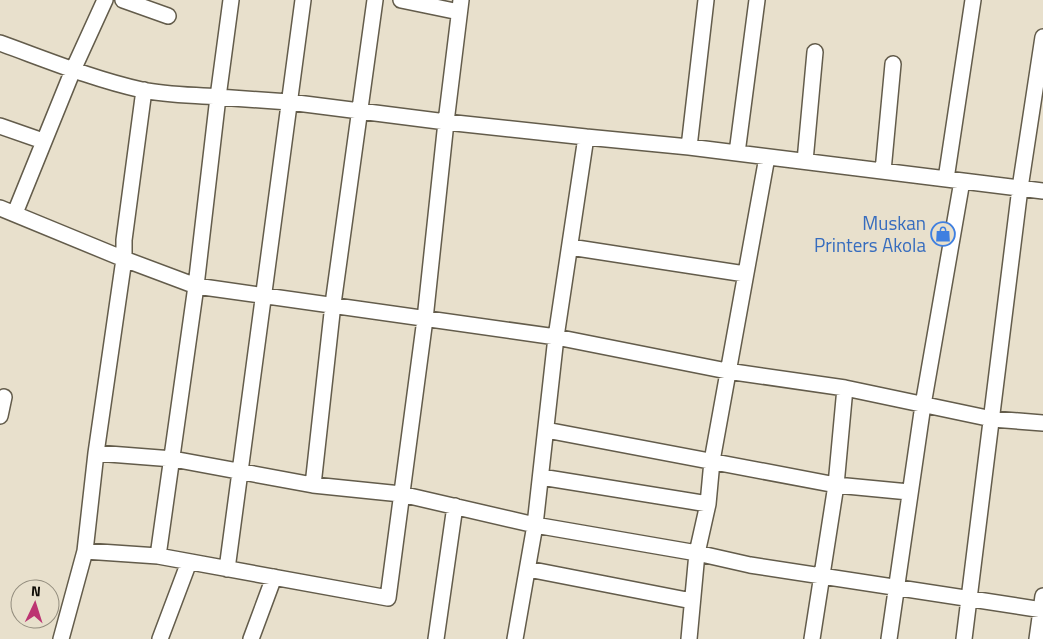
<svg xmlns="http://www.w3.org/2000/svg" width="1043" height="639" viewBox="0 0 1043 639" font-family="'Titillium Web',sans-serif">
  <rect width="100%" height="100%" fill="#e8e0cc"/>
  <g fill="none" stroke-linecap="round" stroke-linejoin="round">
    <!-- minor casing -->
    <g stroke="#635c4b" stroke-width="18">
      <path id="minor" d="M 123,0 L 168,16
        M 231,0 L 218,97 L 289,102 L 446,122 L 461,0
        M 401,0 L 459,12
        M 0,43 C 47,60 93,79 142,90 C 166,95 193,95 218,97 L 196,286 L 158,556
        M 0,126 L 43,141
        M 689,147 L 706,0
        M 737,153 L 757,0
        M 805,161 L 815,52
        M 883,171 L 893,64
        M 946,179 L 973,0
        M 0,208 L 124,259 L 196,286 L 556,337 L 727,371 L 845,388 L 992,419 L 1043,423
        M 15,213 L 73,70 L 105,0
        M 570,247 L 745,274
        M 0,416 L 4,397
        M 546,430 L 836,485 L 909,492
        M 96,453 L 124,259 L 124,240 L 144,90
        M 541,477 L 708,504
        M 313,485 L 333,304 L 375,0
        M 85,551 L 158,556 L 388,598 L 425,319 L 446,122 L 586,137
        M 227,569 L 303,0
        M 528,569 L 692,601
        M 61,639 L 85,551 L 96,453 L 173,459 L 313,485 L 401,494 L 535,525 L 697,553 L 750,565 L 1043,610
        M 160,639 L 189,562
        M 251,639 L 274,577
        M 436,639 L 455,506
        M 515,639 L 535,525 L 556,337 L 586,137 L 689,147 L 1043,191
        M 689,639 L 697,553 L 708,504 L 712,461 L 767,157
        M 812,639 L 836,485 L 845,388
        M 889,639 L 923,405 L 962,181
        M 964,639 L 1020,188 L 1043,37
        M 1037,639 L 1043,596"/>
    </g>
    <!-- minor -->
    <use href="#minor" stroke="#fff" stroke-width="15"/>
  </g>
  <!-- icons -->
  <defs>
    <g id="shop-ring" transform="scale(1.25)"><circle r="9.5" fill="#e8e0cc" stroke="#3f7fe0" stroke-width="1.5"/><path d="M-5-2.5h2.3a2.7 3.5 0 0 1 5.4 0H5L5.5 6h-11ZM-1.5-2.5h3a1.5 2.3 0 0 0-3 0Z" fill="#3f7fe0"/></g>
  </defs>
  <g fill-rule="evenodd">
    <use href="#shop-ring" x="943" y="234"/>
  </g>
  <g text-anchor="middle" stroke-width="5" stroke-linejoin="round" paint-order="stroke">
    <!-- shop labels -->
    <g font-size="19" fill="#366cbe" stroke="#e8e0cc" text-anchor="end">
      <text x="926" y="230">Muskan<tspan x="926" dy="22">Printers Akola</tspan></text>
    </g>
  </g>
  <!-- north arrow -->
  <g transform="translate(35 604) rotate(4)"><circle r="24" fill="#e8e0cc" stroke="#928c7d"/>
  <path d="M0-4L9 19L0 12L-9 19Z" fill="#bc3472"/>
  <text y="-8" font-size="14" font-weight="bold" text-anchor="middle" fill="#110e07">N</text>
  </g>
</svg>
